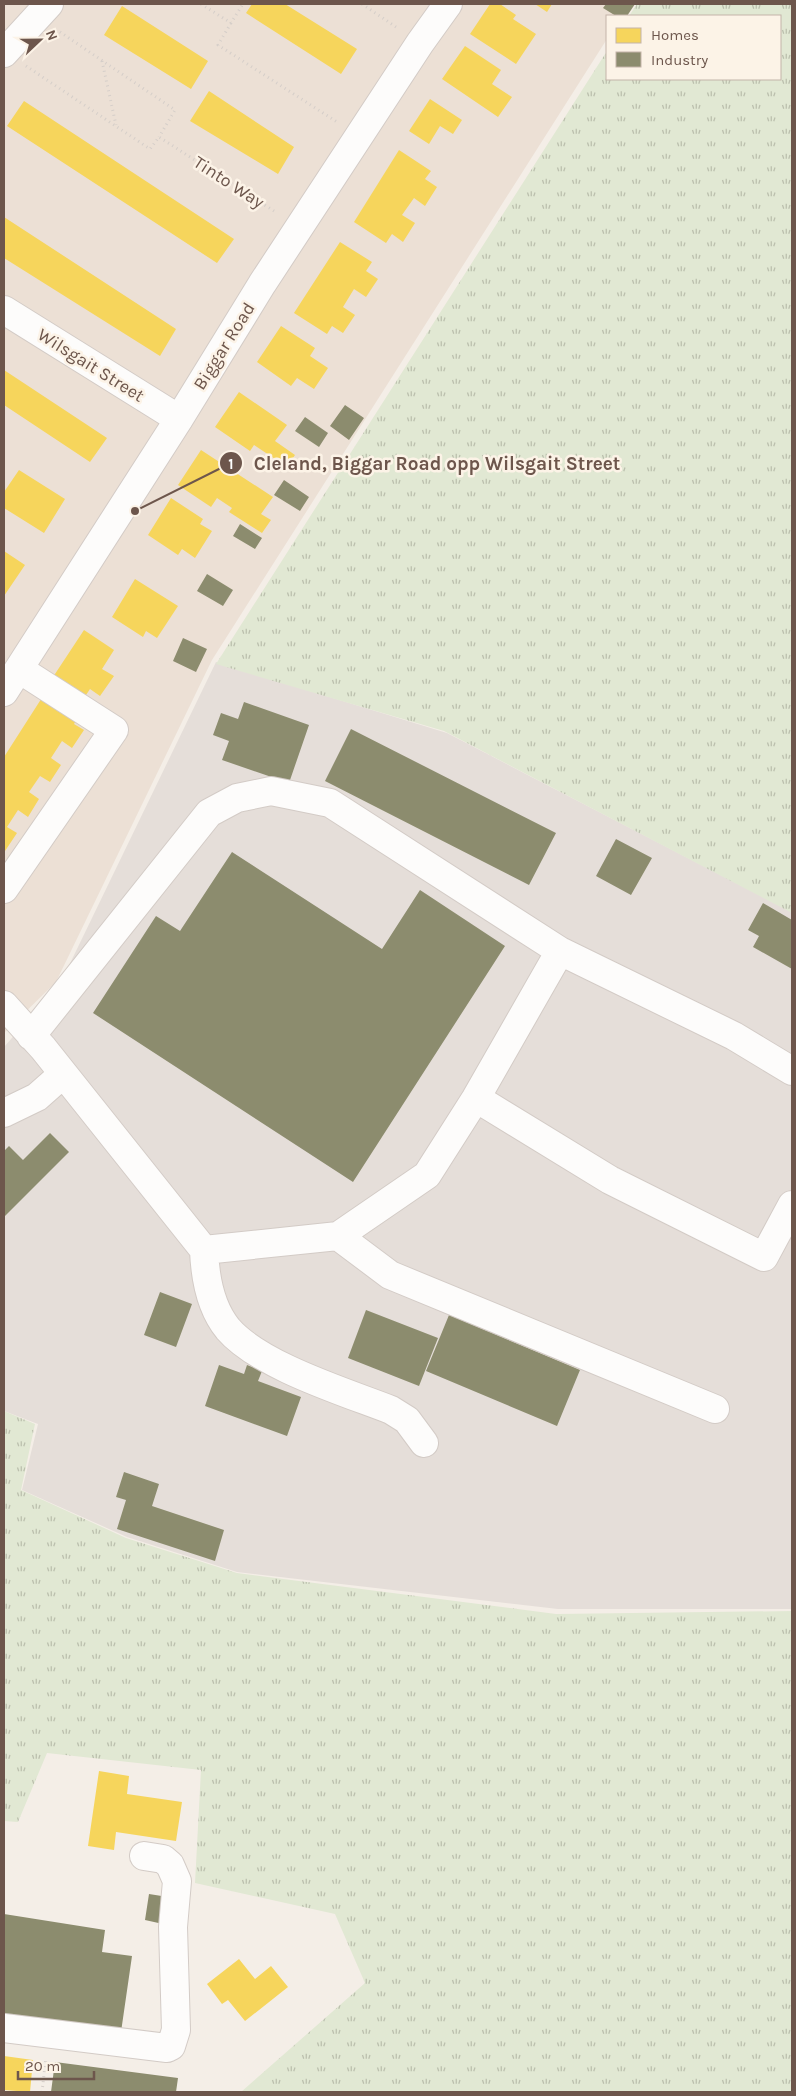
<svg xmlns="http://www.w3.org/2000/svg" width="796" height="2096" viewBox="0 0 796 2096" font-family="Karla,sans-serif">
  <defs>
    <pattern id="grass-tufts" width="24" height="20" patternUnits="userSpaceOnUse" patternTransform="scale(1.25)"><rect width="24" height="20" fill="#e1e8d3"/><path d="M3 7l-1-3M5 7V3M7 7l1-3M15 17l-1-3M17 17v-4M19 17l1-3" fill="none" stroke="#bbbfad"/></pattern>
  </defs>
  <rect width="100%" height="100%" fill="#f4eee7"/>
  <!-- residential -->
  <path fill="#ece0d5" d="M 4,4 L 630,4 L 622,16 L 607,16 L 607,39 L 212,660 L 56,982 L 4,1033 Z"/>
  <!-- industrial -->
  <path fill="#e5ded9" d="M 216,662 L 447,733 L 792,912 L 792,1609 L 558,1609 L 237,1572 L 127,1537 L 22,1490 L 38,1424 L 4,1411 L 4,1047 L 61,982 Z"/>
  <!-- grass -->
  <path fill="url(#grass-tufts)" d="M 637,4 L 792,4 L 792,913 L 444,731 L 216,664 L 607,51 L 607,79 L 780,79 L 780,16 L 629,16 Z
    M 4,1411 L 35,1424 L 21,1490 L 126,1538 L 237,1573 L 556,1614 L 792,1611 L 792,2092 L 241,2092 L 365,1983 L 335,1914 L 195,1883 L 201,1770 L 47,1753 L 18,1822 L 4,1821 Z"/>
  <!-- homes -->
  <path fill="#f6d55c" d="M 252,4 L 285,4 L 357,49 L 341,74 L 246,13 Z
    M 490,4 L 500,4 L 516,15 L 513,19 L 536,34 L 516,64 L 470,34 Z
    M 535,4 L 552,4 L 547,12 Z
    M 122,6 L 208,61 L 191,89 L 104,35 Z
    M 465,46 L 501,70 L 492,84 L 512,97 L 498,117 L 442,79 Z
    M 209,91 L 294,147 L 278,174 L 190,121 Z
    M 430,99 L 462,120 L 453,134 L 440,126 L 429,144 L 409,131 Z
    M 24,101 L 234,239 L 217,263 L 7,126 Z
    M 399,150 L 431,171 L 425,179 L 437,187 L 425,206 L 414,198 L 402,215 L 415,223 L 403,242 L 392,234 L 386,243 L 354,222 Z
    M 4,217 L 176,329 L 160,356 L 4,258 Z
    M 340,242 L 372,262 L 366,271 L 378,279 L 366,297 L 354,289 L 343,307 L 355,315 L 343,333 L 332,326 L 327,334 L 294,313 Z
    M 281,326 L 315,348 L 310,356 L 328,368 L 314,389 L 297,378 L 291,386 L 257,362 Z
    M 4,370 L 107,438 L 90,462 L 4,405 Z
    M 239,392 L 287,425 L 275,441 L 295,455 L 287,467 L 254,445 L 250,451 L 215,427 Z
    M 201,450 L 273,497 L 261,514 L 271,520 L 262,533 L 229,512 L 232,508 L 217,498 L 211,507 L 178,485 Z
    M 19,470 L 65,499 L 44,533 L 4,508 L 4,492 Z
    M 171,498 L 203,519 L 200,524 L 212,531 L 195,558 L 182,549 L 178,555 L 148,535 Z
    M 4,551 L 25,565 L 4,596 Z
    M 135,579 L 178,606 L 157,638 L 146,631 L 143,637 L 112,617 Z
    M 84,630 L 114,650 L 102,669 L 114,676 L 100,696 L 90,689 L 84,698 L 53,677 Z
    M 45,693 L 79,715 L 74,724 L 84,730 L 72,748 L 62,741 L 51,758 L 61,765 L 50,782 L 40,776 L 29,792 L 39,799 L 28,817 L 18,810 L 7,827 L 17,833 L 5,851 L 4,757 Z
    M 99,1771 L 129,1776 L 127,1794 L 182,1802 L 176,1841 L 116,1832 L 114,1850 L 88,1846 Z
    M 239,1959 L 255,1979 L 271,1966 L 288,1987 L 245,2021 L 228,2000 L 222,2004 L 207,1984 Z
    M 4,2056 L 33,2060 L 30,2092 L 4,2090 Z"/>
  <!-- industry -->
  <path fill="#8c8c6e" d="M 606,4 L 635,4 L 627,16 L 616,16 L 603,8 Z
    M 345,405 L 364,418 L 349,440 L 330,426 Z
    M 305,417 L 328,433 L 319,447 L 295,431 Z
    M 284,480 L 309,497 L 300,511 L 274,495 Z
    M 240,524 L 262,538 L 255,549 L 233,536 Z
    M 207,574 L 233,590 L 223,606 L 197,591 Z
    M 183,638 L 207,649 L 196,672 L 173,661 Z
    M 244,702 L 309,725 L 289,783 L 222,760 L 229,741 L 213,735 L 221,713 L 238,719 Z
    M 351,729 L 556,833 L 529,885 L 325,781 Z
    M 616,839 L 652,858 L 631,895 L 596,876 Z
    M 232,852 L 382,949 L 420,890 L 505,946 L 353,1182 L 93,1013 L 156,916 L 180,931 Z
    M 763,903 L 792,920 L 792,969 L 753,947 L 759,936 L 748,930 Z
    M 50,1133 L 69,1152 L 4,1217 L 4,1151 L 9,1146 L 23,1160 Z
    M 160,1292 L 192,1304 L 176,1347 L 144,1335 Z
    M 366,1310 L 438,1338 L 419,1386 L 348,1358 Z
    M 449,1315 L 580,1370 L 557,1426 L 426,1371 Z
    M 219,1365 L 244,1374 L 247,1365 L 262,1371 L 258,1381 L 301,1397 L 287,1436 L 205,1406 Z
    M 124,1472 L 159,1484 L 152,1506 L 224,1530 L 215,1561 L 117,1529 L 126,1500 L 116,1497 Z
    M 149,1894 L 168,1897 L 163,1924 L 145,1920 Z
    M 4,1914 L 105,1930 L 102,1952 L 132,1956 L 121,2032 L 4,2014 Z
    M 55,2062 L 178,2078 L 176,2092 L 51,2092 Z"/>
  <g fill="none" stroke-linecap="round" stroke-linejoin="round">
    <!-- minor casing -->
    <g stroke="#d3cbc6" stroke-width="30">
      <path id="minor" d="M 4,53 L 49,4
        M 4,310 L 179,419
        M 4,692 L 179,419 L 262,284 L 420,43 L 448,4
        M 4,889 L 114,730 L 19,669
        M 560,951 L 734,1036 L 792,1071
        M 4,1005 L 43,1048 L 204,1250 C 205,1277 210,1307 228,1329 C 260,1366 345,1392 391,1410 L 407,1420 L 424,1443
        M 31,1036 L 209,813 L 237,798 L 271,791 L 330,803 L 560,951 L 476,1098 L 427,1175 L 338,1236 L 204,1250
        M 476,1098 L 610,1180 L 764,1257 L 792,1205
        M 4,1113 L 37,1097 L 63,1074
        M 338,1236 L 390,1275 L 715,1409
        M 4,2028 L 167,2048 L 171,2046 L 176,2030 L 173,1927 L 177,1881 L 170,1865 L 163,1859 L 144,1856"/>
    </g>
    <!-- path -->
    <path stroke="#d5cec9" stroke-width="3" stroke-dasharray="1 4" stroke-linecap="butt" d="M 201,4 L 231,23 L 243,4
      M 362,4 L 399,29
      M 231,23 L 218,45 L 337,122
      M 60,32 L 175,110 L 159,137
      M 102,61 L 116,125
      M 26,66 L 150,149 L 159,137 L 277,213
      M 42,2092 L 46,2058"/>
    <!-- minor -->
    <use href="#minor" stroke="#fdfcfb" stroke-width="28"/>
  </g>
  <g text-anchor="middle" stroke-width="5" stroke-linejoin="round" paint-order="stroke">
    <!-- street labels -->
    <g font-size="18" fill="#6d564c" stroke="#fcf3e7">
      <text transform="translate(229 182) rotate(33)" y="6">Tinto Way</text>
      <text transform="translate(224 346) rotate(-58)" y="6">Biggar Road</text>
      <text transform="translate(91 365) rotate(32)" y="6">Wilsgait Street</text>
    </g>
  </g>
  <!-- callouts -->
  <path fill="none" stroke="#6d564c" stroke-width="2" d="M135 511L231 463"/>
  <g fill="#6d564c" stroke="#fcf3e7" stroke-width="2">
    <circle cx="135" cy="511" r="5"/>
    <circle cx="231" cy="463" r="12"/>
  </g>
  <g font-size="15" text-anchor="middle" font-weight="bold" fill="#fff">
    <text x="231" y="469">1</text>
  </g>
  <g font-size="19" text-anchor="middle" font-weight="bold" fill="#6d564c" stroke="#fcf3e7" stroke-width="5" stroke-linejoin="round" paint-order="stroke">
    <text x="437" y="470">Cleland, Biggar Road opp Wilsgait Street</text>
  </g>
  <!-- border -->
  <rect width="796" height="2096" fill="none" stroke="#6d564c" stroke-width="10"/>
  <!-- legend -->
  <rect x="606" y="15" width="175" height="65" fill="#fcf3e7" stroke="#c3b4a9"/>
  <rect x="616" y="28" width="25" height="15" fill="#f6d55c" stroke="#c3b4a9"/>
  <text x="651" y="40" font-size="15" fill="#6d564c">Homes</text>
  <rect x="616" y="52" width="25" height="15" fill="#8c8c6e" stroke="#c3b4a9"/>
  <text x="651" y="65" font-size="15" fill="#6d564c">Industry</text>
  <!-- north arrow -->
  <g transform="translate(40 40) rotate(68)" stroke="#fcf3e7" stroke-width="4" paint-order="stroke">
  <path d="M0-4L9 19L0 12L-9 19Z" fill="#6d564c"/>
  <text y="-8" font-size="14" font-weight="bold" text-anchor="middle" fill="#6d564c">N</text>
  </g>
  <!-- scale -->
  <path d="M18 2071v8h76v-8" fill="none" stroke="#6d564c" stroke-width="2.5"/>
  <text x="25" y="2071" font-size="15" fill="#6d564c" stroke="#fcf3e7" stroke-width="4" paint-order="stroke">20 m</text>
</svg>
